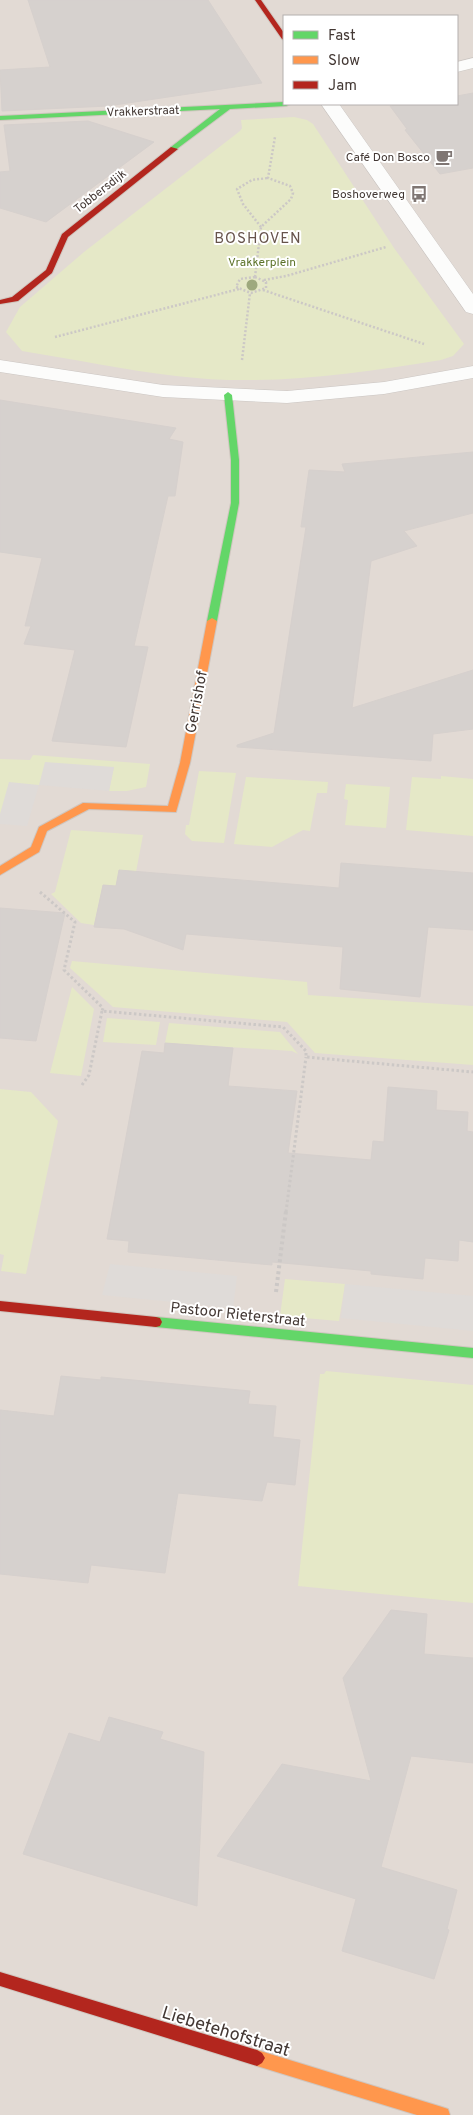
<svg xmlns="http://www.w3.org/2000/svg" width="473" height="2115" viewBox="0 0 473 2115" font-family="Overpass,sans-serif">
  <rect width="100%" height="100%" fill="#eeeae7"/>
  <!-- residential -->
  <path fill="#e2dad4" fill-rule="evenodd" d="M 0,0 L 473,0 L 473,2115 L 0,2115 ZM 284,16 L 457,16 L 457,104 L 284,104 Z"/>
  <!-- green -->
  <path fill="#e5e8c7" d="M 294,117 L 307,120 L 313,124 L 394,248 L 464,344 L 453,356 L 441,360 C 353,374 265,387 176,376 C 124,370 73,359 22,351 L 6,332 L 20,307 L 84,252 L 240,131 L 242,128 L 241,120 Z
    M 33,755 L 150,764 L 146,787 L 127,791 L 109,791 L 114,767 L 39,785 L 0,814 L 0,759 L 30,760 Z
    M 199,771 L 236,773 L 224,843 L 192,841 L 185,834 L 186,825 L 189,825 Z
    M 441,776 L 473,779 L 473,836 L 406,830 L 412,777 L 441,779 Z
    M 246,777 L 328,782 L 327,793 L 317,793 L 310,831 L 303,830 L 272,847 L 234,844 Z
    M 346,784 L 390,787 L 386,828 L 345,825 L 348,800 L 344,799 Z
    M 71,830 L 143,835 L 136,872 L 116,886 L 103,885 L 94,925 L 81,923 L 51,894 L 55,892 Z
    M 72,961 L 307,982 L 308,995 L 473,1006 L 473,1065 L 315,1053 L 287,1022 L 113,1007 L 70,968 Z
    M 72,987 L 94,1009 L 81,1076 L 50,1073 Z
    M 107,1018 L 160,1022 L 156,1045 L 103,1042 Z
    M 169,1023 L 280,1032 L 298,1054 L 292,1051 L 165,1043 Z
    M 0,1089 L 31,1092 L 58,1121 L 26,1274 L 1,1271 L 4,1255 L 0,1254 Z
    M 285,1279 L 345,1284 L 339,1321 L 280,1316 Z
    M 326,1371 L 473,1385 L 473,1603 L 298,1586 L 320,1374 L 324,1374 Z"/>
  <!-- parking -->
  <path fill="#dfdbd8" d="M 45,762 L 114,767 L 109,791 L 39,785 L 27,826 L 0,824 L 0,814 L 9,782 L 39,785 Z
    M 110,1264 L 237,1276 L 233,1308 L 102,1295 Z
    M 345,1284 L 473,1296 L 473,1331 L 341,1318 Z"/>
  <!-- building -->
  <path fill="#d6d1ce" stroke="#d6d0cd" d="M 28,0 L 208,0 L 262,83 L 108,106 L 2,111 L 0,70 L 50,67 Z
    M 473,93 L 473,168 L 440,174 L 405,130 L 407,129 L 390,106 L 406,104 L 457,104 L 457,96 Z
    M 88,121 L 154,142 L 46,222 L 0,208 L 0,172 L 10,171 L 4,125 Z
    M 0,400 L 176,428 L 169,439 L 183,442 L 175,496 L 168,496 L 134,646 L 148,647 L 126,747 L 52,741 L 75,650 L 24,644 L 31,626 L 25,626 L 42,558 L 0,552 Z
    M 473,452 L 473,513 L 404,531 L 417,546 L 371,561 L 352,708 L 473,670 L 473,729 L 433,734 L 431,761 L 237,747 L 237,745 L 274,733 L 306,527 L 301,527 L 309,470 L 345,472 L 342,464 Z
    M 341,863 L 473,873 L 473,930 L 428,927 L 420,997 L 340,989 L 343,947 L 186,934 L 183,950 L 124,929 L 94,927 L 103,885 L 116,886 L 119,870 L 339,888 Z
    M 0,908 L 65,913 L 36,1041 L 0,1038 Z
    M 165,1043 L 233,1048 L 228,1086 L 297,1091 L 288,1153 L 371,1160 L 373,1141 L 384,1142 L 388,1087 L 437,1091 L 436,1110 L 468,1112 L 467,1131 L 473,1132 L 473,1242 L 459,1240 L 458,1261 L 425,1258 L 423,1279 L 371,1274 L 371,1271 L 272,1262 L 272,1265 L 128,1252 L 129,1241 L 107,1239 L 142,1051 L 164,1053 Z
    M 61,1376 L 101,1380 L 101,1377 L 250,1391 L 248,1404 L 276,1406 L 273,1437 L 300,1440 L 295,1485 L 267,1482 L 262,1501 L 178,1493 L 165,1573 L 91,1565 L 88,1583 L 0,1574 L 0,1410 L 54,1416 Z
    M 391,1610 L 427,1614 L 424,1654 L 473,1658 L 473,1763 L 411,1756 L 381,1867 L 457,1890 L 447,1929 L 449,1930 L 434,1979 L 342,1951 L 356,1899 L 217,1856 L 282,1764 L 371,1781 L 343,1678 Z
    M 109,1717 L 163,1732 L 160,1739 L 204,1752 L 197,1906 L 23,1854 L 69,1733 L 100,1742 Z"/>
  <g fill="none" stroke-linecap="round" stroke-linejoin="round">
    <!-- street casing -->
    <g stroke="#cbc6c3" stroke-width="1">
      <path id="street" d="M 473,58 L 473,68 L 457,72 L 457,62 Z
        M 321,104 L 339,104 L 473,294 L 473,314 L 466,312 Z
        M 0,360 L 163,385 L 287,391 L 384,382 L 473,366 L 473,378 L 384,394 L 287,403 L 163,397 L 0,372 Z"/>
    </g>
    <!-- fast casing -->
    <g stroke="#cfc6bf" stroke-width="2">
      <path id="fast" d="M 284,102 L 284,104 L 290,104 L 286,106 L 230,109 L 174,151 L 170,149 L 171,147 L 220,109 L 0,120 L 0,116 Z
        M 228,392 L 232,395 L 239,460 L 239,503 L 217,621 L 212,624 L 207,621 L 231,503 L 231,460 L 224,395 Z
        M 156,1317 L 473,1348 L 473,1358 L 156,1327 L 152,1326 L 150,1322 L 152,1318 Z"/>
    </g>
    <!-- slow casing -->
    <g stroke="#cfc6bf" stroke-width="2">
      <path id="slow" d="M 212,618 L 217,621 L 190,763 L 176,812 L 89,809 L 47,831 L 39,852 L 0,875 L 0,866 L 31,847 L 39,827 L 83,803 L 168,806 L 180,763 L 207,621 Z
        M 257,2050 L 442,2107 L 448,2109 L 450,2115 L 417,2115 L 257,2066 L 252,2063 L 249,2058 L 252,2053 Z"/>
    </g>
    <!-- jam casing -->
    <g stroke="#cfc6bf" stroke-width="2">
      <path id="jam" d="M 255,0 L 261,0 L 284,33 L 284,40 L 282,39 Z
        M 171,147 L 178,149 L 68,237 L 52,273 L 18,301 L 0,304 L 0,300 L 12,297 L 46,270 L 62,234 Z
        M 0,1301 L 156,1317 L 160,1318 L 162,1322 L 160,1326 L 156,1327 L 0,1311 Z
        M 0,1972 L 257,2050 L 262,2053 L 265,2058 L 262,2063 L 257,2066 L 0,1986 Z"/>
    </g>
    <!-- path-far2 -->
    <path stroke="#ccc8c6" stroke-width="2.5" stroke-dasharray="2 2" stroke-linecap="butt" d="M 261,227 L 243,204 L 237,189 L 252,180 L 268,178
      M 255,277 L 261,227 L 291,199 L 293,193 L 290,186 L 268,178 L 275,137
      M 255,277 L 266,282 L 266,288 L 251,293 L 236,287 L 240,279 Z
      M 264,280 L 286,276 L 386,247
      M 263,290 L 424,344
      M 55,337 L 239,289
      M 242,360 L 250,293"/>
    <!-- path-far1 -->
    <path stroke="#ccc8c6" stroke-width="3" stroke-dasharray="2.5 2.5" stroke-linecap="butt" d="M 40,892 L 75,922 L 64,970 L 103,1008 L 102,1011 L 283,1027 L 306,1051 L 306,1057 L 473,1072
      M 82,1085 L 89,1075 L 102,1011
      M 286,1212 L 306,1057"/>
    <!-- path -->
    <path stroke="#ccc8c6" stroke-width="4" stroke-dasharray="3 3" stroke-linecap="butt" d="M 276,1292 L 286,1211"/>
    <!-- street -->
    <use href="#street" fill="#fcfcfb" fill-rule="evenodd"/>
    <!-- fast -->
    <use href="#fast" fill="#63d668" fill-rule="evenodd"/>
    <!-- slow -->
    <use href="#slow" fill="#ff974d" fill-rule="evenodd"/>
    <!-- jam -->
    <use href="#jam" fill="#b3261e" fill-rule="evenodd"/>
  </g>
  <!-- trees -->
  <circle fill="#9ea97e" cx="252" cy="285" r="5.5"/>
  <!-- icons -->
  <defs>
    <g id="cafe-bare" transform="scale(1.35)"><path d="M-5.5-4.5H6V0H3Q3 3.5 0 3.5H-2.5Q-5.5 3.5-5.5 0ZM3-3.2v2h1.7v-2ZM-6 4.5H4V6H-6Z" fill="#7f7673" stroke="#fff" stroke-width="2.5" paint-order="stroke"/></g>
    <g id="bus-bare" transform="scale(1.35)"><path d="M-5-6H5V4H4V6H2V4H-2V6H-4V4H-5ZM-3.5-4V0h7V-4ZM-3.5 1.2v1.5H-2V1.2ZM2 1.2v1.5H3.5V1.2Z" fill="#7f7673" stroke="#fff" stroke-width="2.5" paint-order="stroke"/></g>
  </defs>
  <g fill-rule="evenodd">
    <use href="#cafe-bare" x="444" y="157"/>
    <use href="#bus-bare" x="419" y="194"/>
  </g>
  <g text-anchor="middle" stroke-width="4" stroke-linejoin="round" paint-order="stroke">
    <!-- far-street labels -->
    <g font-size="12" fill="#433834" stroke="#fff">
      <text transform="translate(143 111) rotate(-2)" y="4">Vrakkerstraat</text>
      <text transform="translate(100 191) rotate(-38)" y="4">Tobbersdijk</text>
    </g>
    <!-- far-poi labels -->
    <g font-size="12" fill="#433834" stroke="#fff" text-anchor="end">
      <text x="430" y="161">Café Don Bosco</text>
      <text x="405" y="198">Boshoverweg</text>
    </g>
    <!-- far-park labels -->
    <g font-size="12" fill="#5d7329" stroke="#fff">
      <text x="262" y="266">Vrakkerplein</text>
    </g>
    <!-- far-quarter labels -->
    <g font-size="15" letter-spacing="1" fill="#66534b" stroke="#fff">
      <text x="258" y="243">BOSHOVEN</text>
    </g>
    <!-- street labels -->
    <g font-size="15" fill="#433834" stroke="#fff">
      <text transform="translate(196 702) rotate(-79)" y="5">Gerrishof</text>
      <text transform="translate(238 1314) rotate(6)" y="5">Pastoor Rieterstraat</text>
    </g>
    <!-- near-street labels -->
    <g font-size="18" fill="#433834" stroke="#fff">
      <text transform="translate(226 2031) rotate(17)" y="6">Liebetehofstraat</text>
    </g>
  </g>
  <!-- legend -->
  <rect x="283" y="15" width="175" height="90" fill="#ffffff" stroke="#b4afae"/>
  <rect x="293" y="31" width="25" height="8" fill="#63d668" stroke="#b4afae"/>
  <text x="328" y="40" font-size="15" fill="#433834">Fast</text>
  <rect x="293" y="56" width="25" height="8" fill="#ff974d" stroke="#b4afae"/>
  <text x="328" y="65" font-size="15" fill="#433834">Slow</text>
  <rect x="293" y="81" width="25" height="8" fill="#b3261e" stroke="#b4afae"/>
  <text x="328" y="90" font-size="15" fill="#433834">Jam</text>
</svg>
